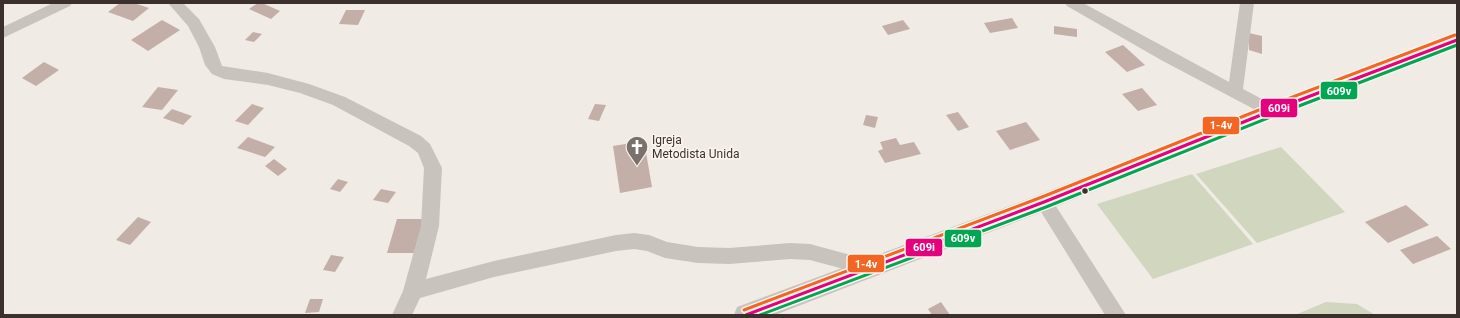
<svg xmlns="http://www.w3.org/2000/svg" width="1460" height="318" viewBox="0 0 1460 318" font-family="Roboto,sans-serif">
  <rect width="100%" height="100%" fill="#f0ebe5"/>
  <!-- green -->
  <path fill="#d1d6bf" d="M 1281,147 L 1345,212 L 1257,243 L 1196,174 Z
    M 1192,174 L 1253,244 L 1153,279 L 1097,204 Z
    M 1326,302 L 1357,304 L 1375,315 L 1295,315 Z"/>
  <!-- building -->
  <path fill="#c3afa7" d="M 120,3 L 134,3 L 149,8 L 133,21 L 108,12 Z
    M 258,3 L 262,3 L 280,11 L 271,19 L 249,9 Z
    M 346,10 L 365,10 L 358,25 L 339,24 Z
    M 1012,18 L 1018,28 L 990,33 L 984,23 Z
    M 162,20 L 180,30 L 148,51 L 131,40 Z
    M 903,20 L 910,29 L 888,35 L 882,26 Z
    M 1054,26 L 1077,29 L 1077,37 L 1054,34 Z
    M 253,32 L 262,34 L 254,42 L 245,40 Z
    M 1249,33 L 1262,36 L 1262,54 L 1249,50 Z
    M 1123,45 L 1145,65 L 1127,72 L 1105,52 Z
    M 44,62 L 59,70 L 36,86 L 22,78 Z
    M 158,87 L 178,90 L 162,110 L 142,107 Z
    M 1142,88 L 1157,105 L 1138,111 L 1122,94 Z
    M 252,104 L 264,108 L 248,125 L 235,121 Z
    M 595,104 L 606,105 L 599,121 L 588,119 Z
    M 172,109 L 192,116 L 183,125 L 163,118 Z
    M 958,112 L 969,127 L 958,131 L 946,115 Z
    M 866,115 L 878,117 L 875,128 L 863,125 Z
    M 1026,122 L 1040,140 L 1010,150 L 996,131 Z
    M 248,137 L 275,147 L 265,157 L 237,148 Z
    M 896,138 L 900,145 L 914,142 L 921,154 L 885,163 L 878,151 L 883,149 L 880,142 Z
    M 644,141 L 652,187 L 620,193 L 613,146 Z
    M 274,159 L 287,169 L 278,176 L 265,166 Z
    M 338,179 L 348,182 L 340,192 L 330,189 Z
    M 381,189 L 396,192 L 388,203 L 373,200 Z
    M 1406,205 L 1429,225 L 1388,243 L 1365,222 Z
    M 138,217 L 151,222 L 130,245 L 116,240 Z
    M 397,219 L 424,219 L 414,253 L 387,253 Z
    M 1437,236 L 1451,249 L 1413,264 L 1400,250 Z
    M 331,255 L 344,257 L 335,272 L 323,270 Z
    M 310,299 L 323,299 L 319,312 L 305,313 Z
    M 941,302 L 950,315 L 932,315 L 928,309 Z"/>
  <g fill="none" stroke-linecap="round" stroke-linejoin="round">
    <!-- minor -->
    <path fill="#c9c3be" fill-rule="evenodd" d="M 53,3 L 72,3 L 70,6 L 3,38 L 3,27 Z
      M 168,3 L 183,3 L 199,19 L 215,47 L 222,66 L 268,73 L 309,84 L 345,97 L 421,136 L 430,144 L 442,168 L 439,226 L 426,279 L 494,261 L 616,235 L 634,233 L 649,235 L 667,242 L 698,247 L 729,248 L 790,243 L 810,244 L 869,260 L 876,262 L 878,268 L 876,274 L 869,276 L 810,260 L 790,259 L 729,264 L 698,263 L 665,258 L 647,251 L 634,249 L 616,251 L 494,277 L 420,298 L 412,315 L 392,315 L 403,291 L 421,226 L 424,168 L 418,153 L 409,146 L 333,105 L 300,93 L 268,85 L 224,79 L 212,74 L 205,65 L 199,47 L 188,26 Z
      M 1065,3 L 1083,3 L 1229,82 L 1240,3 L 1254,3 L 1243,89 L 1277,107 L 1279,111 L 1277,115 L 1271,117 L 1265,115 L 1161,60 L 1067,6 Z
      M 1044,195 L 1050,197 L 1126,315 L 1105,315 L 1038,207 L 1035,202 L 1038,197 Z"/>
    <!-- tertiary -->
    <path fill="#c9c3be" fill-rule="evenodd" d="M 1457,34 L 1457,47 L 1278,116 L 1052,208 L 775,315 L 734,315 L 737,307 L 1036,196 L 1264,106 Z"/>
    <!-- bus-1 casing -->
    <g stroke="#fbf5ee" stroke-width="6">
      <path id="bus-1" d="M 746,315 L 1044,202 L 1271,111 L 1457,40"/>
    </g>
    <!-- bus-2 casing -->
    <g stroke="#fbf5ee" stroke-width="6">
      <path id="bus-2" d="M 760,315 L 1046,207 L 1273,116 L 1457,45"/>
    </g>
    <!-- bus-3 casing -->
    <g stroke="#fbf5ee" stroke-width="6">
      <path id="bus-3" d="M 744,310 L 1042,197 L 1269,106 L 1455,35"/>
    </g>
    <!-- bus-1 -->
    <use href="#bus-1" stroke="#e5007d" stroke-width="3"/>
    <!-- bus-2 -->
    <use href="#bus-2" stroke="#00a651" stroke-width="3"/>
    <!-- bus-3 -->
    <use href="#bus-3" stroke="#f26522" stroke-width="3"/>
  </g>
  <!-- icons -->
  <defs>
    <g id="church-pin" transform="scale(1.15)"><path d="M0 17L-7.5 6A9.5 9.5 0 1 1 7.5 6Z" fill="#7a716c" stroke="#fbf5ee"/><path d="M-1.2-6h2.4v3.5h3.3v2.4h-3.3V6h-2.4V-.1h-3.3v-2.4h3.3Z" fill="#fff"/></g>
  </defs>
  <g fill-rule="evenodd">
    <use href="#church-pin" x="637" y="147"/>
  </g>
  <!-- markers -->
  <circle fill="#3b302b" stroke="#fbf5ee" stroke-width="1.5" cx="1085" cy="191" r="3.5"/>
  <g text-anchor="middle" stroke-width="3" stroke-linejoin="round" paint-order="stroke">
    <!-- poi labels -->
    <g font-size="12" fill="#3b302b" stroke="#fbf5ee" text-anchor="start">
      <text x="652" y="144">Igreja<tspan x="652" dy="14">Metodista Unida</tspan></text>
    </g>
  </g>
  <g stroke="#fbf5ee" stroke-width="1.5">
    <rect x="1320" y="81" width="38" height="19" rx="4" fill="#00a651"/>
    <rect x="1260" y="98" width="38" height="20" rx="4" fill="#e5007d"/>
    <rect x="1202" y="116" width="38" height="19" rx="4" fill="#f26522"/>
    <rect x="944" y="229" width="38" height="19" rx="4" fill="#00a651"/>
    <rect x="905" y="238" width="38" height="19" rx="4" fill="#e5007d"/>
    <rect x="847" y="254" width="38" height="19" rx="4" fill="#f26522"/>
  </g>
  <g font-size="11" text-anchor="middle" font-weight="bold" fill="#fff">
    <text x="1339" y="95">609v</text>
    <text x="1279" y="112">609i</text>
    <text x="1221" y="129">1-4v</text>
    <text x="963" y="242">609v</text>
    <text x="924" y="251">609i</text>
    <text x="866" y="268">1-4v</text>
  </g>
  <!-- border -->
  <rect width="1460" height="318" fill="none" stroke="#3b302b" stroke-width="8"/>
</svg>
